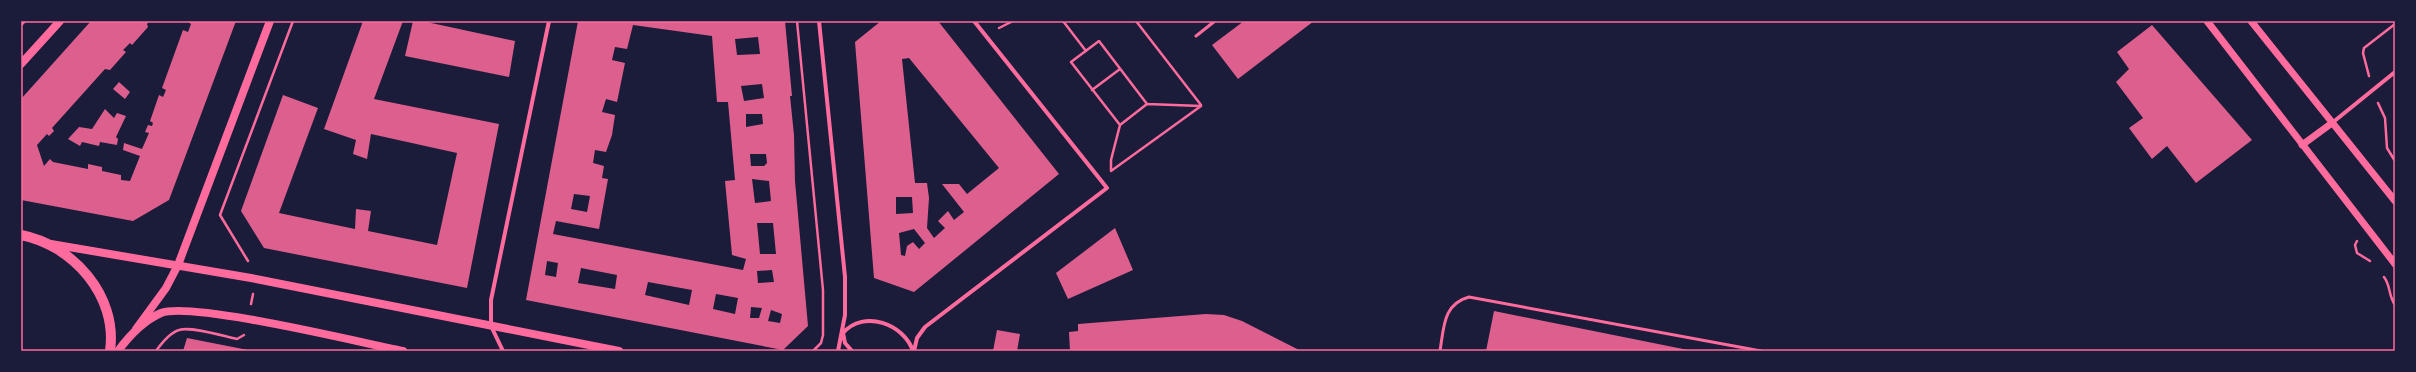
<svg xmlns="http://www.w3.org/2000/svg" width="2416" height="372" viewBox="0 0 2416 372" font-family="'DM Sans',sans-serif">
  <rect width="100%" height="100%" fill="#1b1b3a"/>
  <!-- building -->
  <path fill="#dd5f8e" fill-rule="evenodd" d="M 91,21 L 155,21 L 155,22 L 149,21 L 147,24 L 148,27 L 132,45 L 130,43 L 123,50 L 126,52 L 110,70 L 105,69 L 52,128 L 54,131 L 49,136 L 47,134 L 37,145 L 44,166 L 50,159 L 53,162 L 88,169 L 88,164 L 102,167 L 102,171 L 121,175 L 121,180 L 130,181 L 140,156 L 123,150 L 124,143 L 142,149 L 149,133 L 145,132 L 148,125 L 152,126 L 153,123 L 150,121 L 159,95 L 163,97 L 166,90 L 162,88 L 183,30 L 188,32 L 191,24 L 187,21 L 236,21 L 169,200 L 133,221 L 21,200 L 21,99 Z
    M 363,21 L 403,21 L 374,99 L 499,124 L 467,288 L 264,248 L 241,211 L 283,95 L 318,108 L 279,213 L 355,229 L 356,209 L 371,211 L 368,231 L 437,245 L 457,153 L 371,134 L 367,159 L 353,154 L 356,140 L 324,129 Z
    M 413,21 L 422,21 L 515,41 L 509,77 L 405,56 Z
    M 578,21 L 785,21 L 792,96 L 790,96 L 794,135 L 795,181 L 808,326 L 783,350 L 526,300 ZM 633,25 L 712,36 L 717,102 L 728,102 L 735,180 L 725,181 L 732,255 L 746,259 L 743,270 L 553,234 L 556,221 L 599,229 L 608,179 L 602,178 L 604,166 L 593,163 L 595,150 L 606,152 L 612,135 L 615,115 L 602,112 L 606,99 L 617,102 L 625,63 L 612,60 L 615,47 L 627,49 ZM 758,37 L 760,54 L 737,55 L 735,39 ZM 762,84 L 764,98 L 744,101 L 741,86 ZM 746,114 L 762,114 L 763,124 L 746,127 ZM 750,154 L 766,154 L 767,163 L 764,166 L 751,166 ZM 752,179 L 769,181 L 771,201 L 755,203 ZM 574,194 L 590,196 L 587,212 L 571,209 ZM 757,223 L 773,223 L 776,254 L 760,254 ZM 547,261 L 558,263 L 556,277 L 545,275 ZM 581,268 L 617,275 L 615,289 L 578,283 ZM 772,270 L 774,282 L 758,283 L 757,271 ZM 648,282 L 692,290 L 689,305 L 645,295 ZM 716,294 L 738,298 L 735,314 L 713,309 ZM 751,307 L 762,308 L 759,318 L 750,318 ZM 771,310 L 782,314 L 780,323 L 768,321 Z
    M 881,21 L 938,21 L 1059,174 L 914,292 L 874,278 L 855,42 ZM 909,58 L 999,168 L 967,194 L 959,184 L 942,184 L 964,212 L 954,220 L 948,211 L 938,221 L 945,228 L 934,238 L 927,228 L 929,198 L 927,183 L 915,183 L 902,59 ZM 896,197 L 912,197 L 913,213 L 896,214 ZM 914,229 L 925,243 L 919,249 L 913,242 L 907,246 L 905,256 L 901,255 L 899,233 Z
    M 1244,21 L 1314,21 L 1238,79 L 1212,45 Z
    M 2152,25 L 2252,140 L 2196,183 L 2167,146 L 2152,159 L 2129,128 L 2143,118 L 2116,82 L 2129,69 L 2117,52 Z
    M 119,82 L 130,92 L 125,99 L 113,89 Z
    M 105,109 L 114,118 L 117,113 L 126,116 L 116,137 L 118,139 L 117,145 L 100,142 L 99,146 L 82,142 L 80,146 L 68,139 L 79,127 L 92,129 Z
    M 1115,228 L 1133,270 L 1068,299 L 1056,273 Z
    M 1494,311 L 1688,350 L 1688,351 L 1486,351 Z
    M 1206,314 L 1224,315 L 1242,321 L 1301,351 L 1070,351 L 1069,332 L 1078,331 L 1078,324 Z
    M 997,330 L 1020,334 L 1017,351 L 993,351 Z
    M 187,338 L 248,350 L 248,351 L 183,351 Z"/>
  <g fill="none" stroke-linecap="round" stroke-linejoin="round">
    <!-- path -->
    <path stroke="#ff6b9d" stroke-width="2.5" d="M 797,21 L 823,290 L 823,335 L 821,343 L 813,351
      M 1063,21 L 1086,51
      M 1136,21 L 1201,105
      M 21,25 L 25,21
      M 999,28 L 1013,21
      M 1099,41 L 1147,104 L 1120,125 L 1071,62 Z
      M 2369,76 L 2363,53 L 2364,48 L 2395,24
      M 1092,90 L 1120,69
      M 2378,103 L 2385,118 L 2387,148 L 2395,161
      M 1120,125 L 1111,160 L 1111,171 L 1201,106 L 1147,104
      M 2357,241 L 2355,245 L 2357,253 L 2370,261
      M 248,261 L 220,215 L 293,21
      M 2384,277 C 2391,286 2388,295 2395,305
      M 251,304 L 253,294
      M 156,351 C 161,344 169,333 179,330 C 191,326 223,336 237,339 L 244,335"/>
    <!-- service -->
    <path stroke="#ff6b9d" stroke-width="3" d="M 1196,36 L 1215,21
      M 1440,351 C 1444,327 1443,304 1469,297 L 1761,351"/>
    <!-- minor -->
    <path stroke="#ff6b9d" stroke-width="4" d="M 819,21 L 845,277 L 845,315 L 838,351
      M 2332,123 L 2395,72
      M 503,351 L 491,326 L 491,300 L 549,21
      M 852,351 L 845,343 L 843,333 C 864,309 904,324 913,351
      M 914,351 L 917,338 L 925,327 L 1107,188 L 974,21"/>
    <!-- tertiary -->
    <path stroke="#ff6b9d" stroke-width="7" d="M 2207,21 L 2395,264
      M 2251,21 L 2395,201
      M 2302,145 L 2332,123"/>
    <!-- secondary -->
    <path stroke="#ff6b9d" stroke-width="8" d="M 21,64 L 60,21
      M 51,244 L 251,278 L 619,351
      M 136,329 L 166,288 L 178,265 L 270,21
      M 118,351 C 129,336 143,321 161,313 C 191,301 362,343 403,351"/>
    <!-- primary -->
    <path stroke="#ff6b9d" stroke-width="10" d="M 21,235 C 73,245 118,296 110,351"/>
  </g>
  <!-- border -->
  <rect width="2416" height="372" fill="none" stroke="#1b1b3a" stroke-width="44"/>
  <rect x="22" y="22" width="2372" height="328" fill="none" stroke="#ff6b9d" stroke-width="1.5"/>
</svg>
